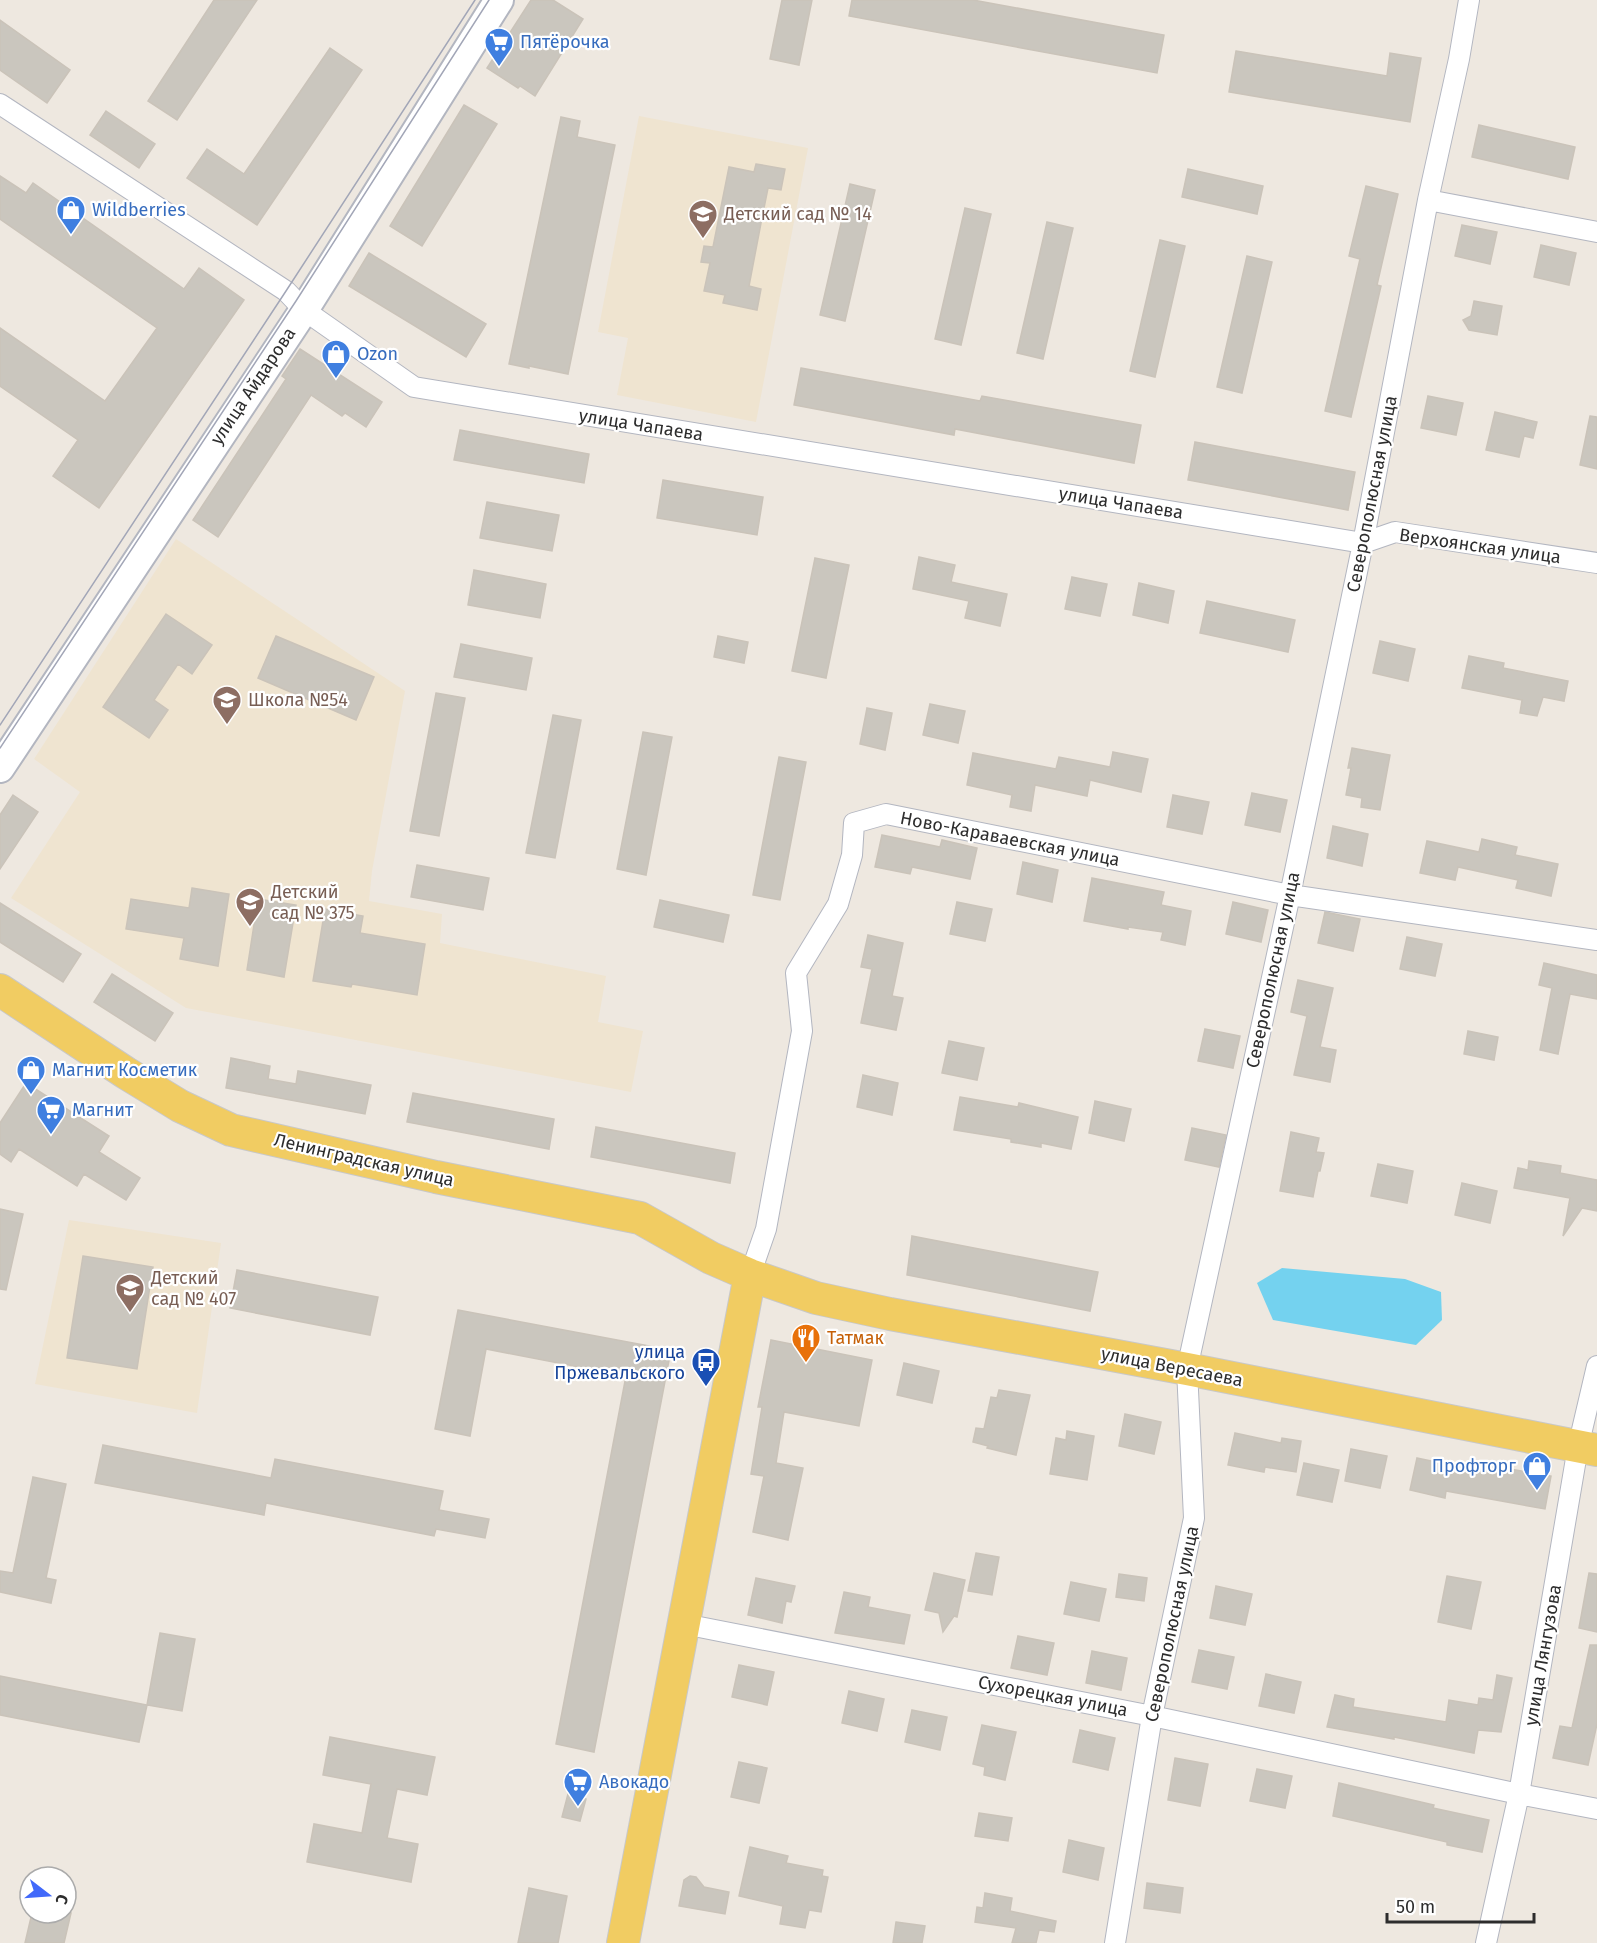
<svg xmlns="http://www.w3.org/2000/svg" width="1597" height="1943" viewBox="0 0 1597 1943" font-family="'Fira Sans',sans-serif">
  <rect width="100%" height="100%" fill="#eee8e0"/>
  <!-- education -->
  <path fill="#efe4d0" d="M 639,116 L 808,148 L 756,422 L 617,395 L 628,338 L 598,332 Z
    M 176,539 L 405,691 L 372,871 L 369,901 L 442,914 L 440,943 L 606,976 L 598,1022 L 643,1031 L 631,1092 L 186,1008 L 11,898 L 80,792 L 34,759 Z
    M 69,1220 L 221,1243 L 197,1413 L 35,1384 Z"/>
  <!-- water -->
  <path fill="#74d2ef" d="M 1282,1268 L 1405,1279 L 1441,1292 L 1442,1320 L 1416,1345 L 1273,1320 L 1257,1283 Z"/>
  <!-- building -->
  <path fill="#cac6be" stroke="#cac3b9" stroke-width="1.5" d="M 214,0 L 257,0 L 177,120 L 148,101 Z
    M 531,0 L 553,0 L 583,19 L 535,96 L 520,86 L 518,88 L 487,68 Z
    M 782,0 L 812,0 L 799,65 L 770,59 Z
    M 852,0 L 973,0 L 1164,35 L 1157,73 L 849,16 Z
    M 0,20 L 70,70 L 47,103 L 0,70 Z
    M 330,48 L 362,70 L 257,225 L 187,178 L 207,149 L 244,174 Z
    M 1236,51 L 1387,76 L 1390,53 L 1421,58 L 1410,122 L 1229,92 Z
    M 464,105 L 497,124 L 422,246 L 390,226 Z
    M 106,111 L 155,144 L 139,168 L 90,135 Z
    M 561,117 L 580,121 L 577,137 L 615,145 L 568,374 L 529,366 L 529,368 L 509,364 Z
    M 1479,125 L 1575,147 L 1568,179 L 1472,157 Z
    M 756,164 L 785,169 L 781,190 L 768,188 L 761,223 L 749,286 L 761,289 L 757,310 L 723,303 L 725,295 L 704,291 L 710,263 L 701,262 L 704,246 L 713,247 L 729,167 L 754,172 Z
    M 1188,169 L 1263,186 L 1257,214 L 1182,197 Z
    M 0,176 L 26,193 L 33,183 L 184,289 L 199,268 L 244,300 L 99,508 L 53,476 L 78,440 L 0,386 L 0,328 L 105,401 L 157,328 L 0,219 Z
    M 850,184 L 875,190 L 845,321 L 820,315 Z
    M 1366,186 L 1398,194 L 1377,285 L 1381,286 L 1351,417 L 1325,411 L 1360,259 L 1349,256 Z
    M 965,208 L 991,214 L 961,345 L 935,339 Z
    M 1047,222 L 1073,228 L 1043,359 L 1017,353 Z
    M 1462,225 L 1497,232 L 1490,264 L 1455,256 Z
    M 1160,240 L 1185,246 L 1155,377 L 1130,371 Z
    M 1541,245 L 1576,253 L 1569,285 L 1534,277 Z
    M 369,253 L 486,324 L 466,357 L 349,286 Z
    M 1247,256 L 1272,262 L 1242,393 L 1217,387 Z
    M 1474,301 L 1502,306 L 1497,335 L 1469,330 L 1463,320 L 1471,316 Z
    M 300,349 L 382,402 L 366,427 L 345,413 L 342,416 L 311,395 L 218,537 L 193,520 L 286,379 L 282,376 Z
    M 801,368 L 980,401 L 982,396 L 1141,425 L 1134,463 L 955,429 L 954,435 L 794,405 Z
    M 1428,396 L 1463,403 L 1456,435 L 1421,428 Z
    M 1495,412 L 1537,422 L 1533,438 L 1524,436 L 1519,457 L 1486,450 Z
    M 1590,416 L 1597,417 L 1597,469 L 1580,465 Z
    M 460,430 L 589,454 L 584,483 L 454,460 Z
    M 1195,442 L 1355,472 L 1348,510 L 1188,480 Z
    M 663,480 L 763,497 L 757,535 L 657,518 Z
    M 487,502 L 559,515 L 552,551 L 480,538 Z
    M 919,557 L 955,565 L 951,582 L 1007,594 L 1000,626 L 965,618 L 969,601 L 913,589 Z
    M 815,558 L 849,565 L 826,678 L 792,671 Z
    M 474,570 L 546,584 L 540,618 L 468,605 Z
    M 1072,577 L 1107,584 L 1100,616 L 1065,609 Z
    M 1139,583 L 1174,591 L 1168,623 L 1133,615 Z
    M 1207,601 L 1295,620 L 1288,652 L 1200,633 Z
    M 166,614 L 212,645 L 192,674 L 178,664 L 154,700 L 168,710 L 149,738 L 103,707 Z
    M 276,636 L 374,677 L 356,720 L 258,678 Z
    M 718,636 L 748,642 L 744,663 L 714,657 Z
    M 1380,641 L 1415,649 L 1408,681 L 1373,673 Z
    M 461,644 L 532,658 L 526,690 L 454,677 Z
    M 1469,656 L 1504,663 L 1503,668 L 1568,681 L 1564,701 L 1543,697 L 1537,716 L 1520,713 L 1522,700 L 1462,688 Z
    M 436,693 L 465,698 L 439,836 L 410,831 Z
    M 930,704 L 965,711 L 958,743 L 923,735 Z
    M 867,708 L 892,713 L 885,750 L 860,744 Z
    M 553,715 L 581,720 L 555,858 L 526,853 Z
    M 643,732 L 672,737 L 646,875 L 617,869 Z
    M 1352,748 L 1390,755 L 1380,810 L 1361,807 L 1362,798 L 1346,795 L 1351,768 L 1348,768 Z
    M 1113,752 L 1148,759 L 1141,792 L 1090,780 L 1087,796 L 1035,785 L 1031,811 L 1010,807 L 1012,795 L 967,785 L 973,753 L 1056,769 L 1059,757 L 1110,767 Z
    M 779,757 L 806,762 L 780,900 L 753,895 Z
    M 1252,793 L 1287,800 L 1280,832 L 1245,825 Z
    M 13,795 L 38,812 L 0,869 L 0,815 Z
    M 1173,795 L 1209,802 L 1202,834 L 1167,827 Z
    M 1333,826 L 1368,834 L 1362,866 L 1327,858 Z
    M 882,835 L 940,847 L 942,840 L 977,848 L 970,879 L 912,867 L 910,874 L 875,867 Z
    M 1482,839 L 1517,847 L 1515,855 L 1558,864 L 1551,896 L 1516,888 L 1518,880 L 1458,867 L 1455,880 L 1420,873 L 1427,841 L 1479,852 Z
    M 1023,862 L 1058,870 L 1052,902 L 1017,894 Z
    M 417,865 L 489,878 L 483,910 L 411,897 Z
    M 1092,878 L 1164,892 L 1161,905 L 1191,911 L 1185,945 L 1161,940 L 1163,932 L 1128,927 L 1128,929 L 1084,921 Z
    M 192,888 L 229,894 L 218,966 L 180,959 L 184,938 L 126,929 L 131,899 L 189,908 Z
    M 258,899 L 296,905 L 284,977 L 247,970 Z
    M 660,900 L 729,915 L 723,942 L 654,927 Z
    M 957,902 L 992,909 L 985,941 L 950,934 Z
    M 1233,902 L 1268,910 L 1261,942 L 1226,934 Z
    M 0,903 L 81,954 L 63,982 L 0,942 Z
    M 325,909 L 363,916 L 360,933 L 425,944 L 417,995 L 352,984 L 351,987 L 313,981 Z
    M 1325,912 L 1360,919 L 1353,951 L 1318,943 Z
    M 868,935 L 903,943 L 892,996 L 903,998 L 896,1030 L 861,1023 L 872,969 L 861,967 Z
    M 1407,937 L 1442,944 L 1435,976 L 1400,969 Z
    M 1544,963 L 1597,975 L 1597,999 L 1570,994 L 1558,1054 L 1540,1050 L 1552,988 L 1539,985 Z
    M 112,974 L 173,1013 L 155,1041 L 94,1002 Z
    M 1298,980 L 1333,988 L 1320,1047 L 1336,1050 L 1330,1082 L 1294,1075 L 1307,1016 L 1291,1012 Z
    M 1205,1029 L 1240,1036 L 1233,1068 L 1198,1061 Z
    M 1468,1031 L 1498,1037 L 1494,1060 L 1464,1054 Z
    M 949,1041 L 984,1048 L 977,1080 L 942,1073 Z
    M 231,1058 L 270,1066 L 268,1079 L 296,1084 L 298,1071 L 371,1085 L 365,1114 L 226,1088 Z
    M 863,1075 L 898,1083 L 892,1115 L 857,1107 Z
    M 26,1083 L 109,1136 L 99,1152 L 140,1178 L 126,1200 L 84,1174 L 77,1186 L 19,1149 L 11,1162 L 0,1154 L 0,1123 Z
    M 413,1093 L 554,1119 L 549,1149 L 407,1122 Z
    M 960,1097 L 1018,1107 L 1019,1103 L 1078,1117 L 1071,1149 L 1041,1143 L 1041,1147 L 1011,1142 L 1011,1139 L 954,1130 Z
    M 1095,1101 L 1131,1109 L 1124,1141 L 1089,1133 Z
    M 596,1127 L 735,1153 L 730,1183 L 591,1157 Z
    M 1192,1128 L 1226,1135 L 1219,1167 L 1185,1160 Z
    M 1291,1132 L 1319,1138 L 1316,1152 L 1324,1153 L 1320,1171 L 1318,1171 L 1313,1197 L 1280,1191 Z
    M 1529,1161 L 1561,1166 L 1560,1173 L 1597,1180 L 1597,1211 L 1582,1208 L 1563,1236 L 1570,1198 L 1514,1188 L 1518,1168 L 1528,1170 Z
    M 1378,1164 L 1413,1171 L 1407,1203 L 1371,1196 Z
    M 1462,1183 L 1497,1191 L 1490,1223 L 1455,1215 Z
    M 0,1209 L 23,1214 L 6,1290 L 0,1289 Z
    M 912,1236 L 1098,1272 L 1090,1311 L 907,1275 Z
    M 83,1256 L 153,1267 L 137,1369 L 67,1358 Z
    M 237,1270 L 378,1297 L 370,1335 L 230,1308 Z
    M 458,1310 L 671,1350 L 594,1752 L 556,1744 L 626,1376 L 486,1349 L 470,1436 L 435,1429 Z
    M 771,1340 L 872,1360 L 859,1426 L 784,1412 L 776,1463 L 803,1468 L 788,1540 L 753,1532 L 764,1476 L 751,1474 L 762,1407 L 758,1407 Z
    M 904,1363 L 939,1371 L 932,1403 L 897,1395 Z
    M 999,1390 L 1030,1395 L 1016,1455 L 987,1448 L 988,1446 L 973,1442 L 976,1428 L 984,1429 L 991,1397 L 997,1398 Z
    M 1125,1414 L 1161,1422 L 1154,1454 L 1119,1446 Z
    M 1067,1431 L 1094,1436 L 1087,1480 L 1050,1474 L 1056,1438 L 1066,1440 Z
    M 1235,1433 L 1281,1443 L 1282,1438 L 1301,1441 L 1296,1472 L 1265,1467 L 1264,1472 L 1228,1465 Z
    M 103,1445 L 271,1478 L 275,1459 L 443,1491 L 439,1510 L 489,1519 L 485,1538 L 436,1529 L 434,1536 L 266,1503 L 264,1515 L 95,1483 Z
    M 1351,1449 L 1387,1456 L 1380,1488 L 1345,1481 Z
    M 1417,1458 L 1474,1470 L 1475,1463 L 1551,1476 L 1545,1509 L 1446,1491 L 1445,1498 L 1410,1490 Z
    M 1304,1463 L 1339,1470 L 1332,1502 L 1297,1495 Z
    M 33,1477 L 66,1484 L 46,1578 L 56,1580 L 51,1603 L 0,1592 L 0,1571 L 13,1573 Z
    M 976,1553 L 999,1557 L 992,1595 L 968,1591 Z
    M 934,1573 L 965,1580 L 957,1617 L 954,1616 L 943,1632 L 939,1613 L 925,1610 Z
    M 1589,1573 L 1597,1574 L 1597,1632 L 1579,1628 Z
    M 1119,1574 L 1147,1578 L 1144,1601 L 1116,1597 Z
    M 1447,1576 L 1481,1582 L 1471,1629 L 1438,1622 Z
    M 756,1578 L 795,1586 L 791,1602 L 786,1601 L 782,1623 L 748,1615 Z
    M 1071,1582 L 1106,1589 L 1099,1621 L 1064,1614 Z
    M 1216,1586 L 1252,1594 L 1245,1625 L 1210,1618 Z
    M 844,1592 L 870,1597 L 868,1607 L 910,1615 L 904,1644 L 835,1633 Z
    M 160,1633 L 195,1639 L 182,1711 L 147,1705 Z
    M 1018,1636 L 1054,1643 L 1047,1675 L 1011,1668 Z
    M 1590,1645 L 1597,1645 L 1597,1724 L 1588,1765 L 1553,1758 L 1560,1726 L 1572,1728 Z
    M 1199,1650 L 1234,1657 L 1227,1689 L 1192,1682 Z
    M 1092,1651 L 1127,1658 L 1121,1690 L 1086,1683 Z
    M 739,1665 L 774,1672 L 767,1705 L 732,1697 Z
    M 1266,1674 L 1301,1682 L 1294,1713 L 1259,1706 Z
    M 1497,1675 L 1512,1678 L 1501,1732 L 1478,1730 L 1474,1753 L 1394,1737 L 1394,1739 L 1327,1727 L 1335,1695 L 1354,1699 L 1353,1707 L 1446,1722 L 1449,1700 L 1478,1705 L 1479,1698 L 1493,1700 Z
    M 0,1676 L 147,1705 L 139,1742 L 0,1715 Z
    M 849,1691 L 884,1699 L 877,1731 L 842,1723 Z
    M 912,1710 L 947,1717 L 940,1750 L 905,1742 Z
    M 982,1725 L 1016,1732 L 1005,1780 L 984,1775 L 985,1767 L 973,1764 Z
    M 1080,1730 L 1115,1738 L 1108,1770 L 1073,1762 Z
    M 330,1737 L 435,1757 L 427,1795 L 397,1789 L 387,1838 L 418,1844 L 411,1882 L 307,1862 L 314,1824 L 362,1833 L 371,1784 L 323,1775 Z
    M 1175,1758 L 1208,1764 L 1200,1806 L 1168,1800 Z
    M 739,1762 L 767,1768 L 759,1803 L 731,1797 Z
    M 1257,1769 L 1292,1776 L 1285,1808 L 1250,1801 Z
    M 1339,1783 L 1434,1805 L 1433,1808 L 1489,1820 L 1482,1852 L 1447,1845 L 1447,1842 L 1333,1816 Z
    M 568,1794 L 586,1799 L 580,1821 L 562,1817 Z
    M 979,1813 L 1012,1818 L 1008,1841 L 975,1836 Z
    M 1069,1840 L 1104,1848 L 1098,1880 L 1063,1872 Z
    M 750,1847 L 788,1856 L 786,1863 L 823,1870 L 822,1876 L 828,1877 L 821,1912 L 809,1910 L 805,1928 L 780,1924 L 783,1906 L 739,1896 Z
    M 690,1876 L 696,1877 L 704,1887 L 729,1892 L 725,1914 L 679,1906 L 684,1880 Z
    M 1147,1883 L 1183,1888 L 1180,1913 L 1144,1908 Z
    M 529,1888 L 567,1896 L 558,1943 L 518,1943 Z
    M 985,1893 L 1012,1898 L 1010,1911 L 1056,1921 L 1054,1932 L 1039,1930 L 1036,1943 L 1012,1943 L 1016,1928 L 975,1922 L 977,1907 L 983,1908 Z
    M 32,1913 L 71,1913 L 64,1943 L 25,1943 Z
    M 896,1922 L 925,1926 L 922,1943 L 893,1943 Z"/>
  <g fill="none" stroke-linecap="round" stroke-linejoin="round">
    <!-- street casing -->
    <g stroke="#b3b6c0" stroke-width="22">
      <path id="street" d="M 0,104 L 286,291 L 304,310 L 414,387 L 1363,543 L 1395,532 L 1597,563
        M 1428,200 L 1597,232
        M 750,1275 L 766,1229 L 802,1031 L 796,973 L 838,904 L 852,855 L 854,823 L 886,814 L 1290,895 L 1597,940
        M 684,1624 L 1152,1716 L 1519,1794 L 1597,1809
        M 1115,1943 L 1152,1716 L 1194,1518 L 1187,1369 L 1290,895 L 1363,543 L 1428,200 L 1459,59 L 1469,0
        M 1486,1943 L 1519,1794 L 1578,1447 L 1597,1366"/>
    </g>
    <!-- secondary casing -->
    <g stroke="#b3b6c0" stroke-width="32">
      <path id="secondary" d="M 0,768 L 304,310 L 499,0"/>
    </g>
    <!-- primary casing -->
    <g stroke="#c8c8c8" stroke-width="34">
      <path id="primary" d="M 0,990 L 126,1073 L 180,1106 L 231,1130 L 436,1177 L 640,1218 L 711,1258 L 750,1275 L 816,1298 L 890,1314 L 1187,1369 L 1597,1450
        M 623,1943 L 750,1275"/>
    </g>
    <!-- street -->
    <use href="#street" stroke="#fff" stroke-width="20"/>
    <!-- secondary -->
    <use href="#secondary" stroke="#fff" stroke-width="28"/>
    <!-- primary -->
    <use href="#primary" stroke="#f1cc62" stroke-width="32"/>
    <!-- tram -->
    <path stroke="#a2a6b7" stroke-width="1.5" d="M 0,725 L 286,291 L 475,0
      M 0,748 L 296,301 L 489,0"/>
  </g>
  <!-- icons -->
  <defs>
    <g id="supermarket-pin" transform="scale(1.5)"><path d="M0 17L-7.5 6A9.5 9.5 0 1 1 7.5 6Z" fill="#3f7fe0" stroke="#fff"/><path d="M-6-5.5h2.5l.6 2H6L4.5 2H-2.5L-4.4-4H-6ZM-1.5 3.2a1.3 1.3 0 1 0 .1 0ZM3 3.2a1.3 1.3 0 1 0 .1 0Z" fill="#fff"/></g>
    <g id="shop-pin" transform="scale(1.5)"><path d="M0 17L-7.5 6A9.5 9.5 0 1 1 7.5 6Z" fill="#3f7fe0" stroke="#fff"/><path d="M-5-2.5h2.3a2.7 3.5 0 0 1 5.4 0H5L5.5 6h-11ZM-1.5-2.5h3a1.5 2.3 0 0 0-3 0Z" fill="#fff"/></g>
    <g id="school-pin" transform="scale(1.5)"><path d="M0 17L-7.5 6A9.5 9.5 0 1 1 7.5 6Z" fill="#8d6e63" stroke="#fff"/><path d="M0-5L7-2L0 1L-7-2ZM-4 1L0 2.5L4 1V4Q0 6-4 4Z" fill="#fff"/></g>
    <g id="restaurant-pin" transform="scale(1.5)"><path d="M0 17L-7.5 6A9.5 9.5 0 1 1 7.5 6Z" fill="#e8710a" stroke="#fff"/><path d="M-5-6h1v4h1v-4h1v4h1v-4h1v5L-1.5 .5V6h-2V.5L-5-1ZM5-6V6H3V1.5H1.5Q1.5-4 5-6Z" fill="#fff"/></g>
    <g id="bus-pin" transform="scale(1.5)"><path d="M0 17L-7.5 6A9.5 9.5 0 1 1 7.5 6Z" fill="#1a4fb4" stroke="#fff"/><path d="M-5-6H5V4H4V6H2V4H-2V6H-4V4H-5ZM-3.5-4V0h7V-4ZM-3.5 1.2v1.5H-2V1.2ZM2 1.2v1.5H3.5V1.2Z" fill="#fff"/></g>
  </defs>
  <g fill-rule="evenodd">
    <use href="#supermarket-pin" x="499" y="42"/>
    <use href="#shop-pin" x="71" y="210"/>
    <use href="#school-pin" x="703" y="214"/>
    <use href="#shop-pin" x="336" y="354"/>
    <use href="#school-pin" x="227" y="700"/>
    <use href="#school-pin" x="250" y="902"/>
    <use href="#shop-pin" x="31" y="1070"/>
    <use href="#supermarket-pin" x="51" y="1110"/>
    <use href="#school-pin" x="130" y="1288"/>
    <use href="#restaurant-pin" x="806" y="1338"/>
    <use href="#bus-pin" x="706" y="1362"/>
    <use href="#shop-pin" x="1537" y="1466"/>
    <use href="#supermarket-pin" x="578" y="1782"/>
  </g>
  <g text-anchor="middle" stroke-width="4.5" stroke-linejoin="round" paint-order="stroke">
    <!-- shop labels -->
    <g font-size="18" fill="#366cbe" stroke="#fff" text-anchor="start">
      <text x="520" y="48">Пятёрочка</text>
      <text x="92" y="216">Wildberries</text>
      <text x="357" y="360">Ozon</text>
      <text x="52" y="1076">Магнит Косметик</text>
      <text x="72" y="1116">Магнит</text>
      <text x="1516" y="1472" text-anchor="end">Профторг</text>
      <text x="599" y="1788">Авокадо</text>
    </g>
    <!-- education labels -->
    <g font-size="18" fill="#785e54" stroke="#fff" text-anchor="start">
      <text x="724" y="220">Детский сад № 14</text>
      <text x="248" y="706">Школа №54</text>
      <text x="271" y="898">Детский<tspan x="271" dy="21">сад № 375</tspan></text>
      <text x="151" y="1284">Детский<tspan x="151" dy="21">сад № 407</tspan></text>
    </g>
    <!-- street labels -->
    <g font-size="18" fill="#2d2d2d" stroke="#fff">
      <text transform="translate(253 386) rotate(-56)" y="6">улица Айдарова</text>
      <text transform="translate(641 425) rotate(9)" y="6">улица Чапаева</text>
      <text transform="translate(1372 494) rotate(-79)" y="6">Северополюсная улица</text>
      <text transform="translate(1121 503) rotate(9)" y="6">улица Чапаева</text>
      <text transform="translate(1480 546) rotate(8)" y="6">Верхоянская улица</text>
      <text transform="translate(1010 839) rotate(11)" y="6">Ново-Караваевская улица</text>
      <text transform="translate(1273 970) rotate(-78)" y="6">Северополюсная улица</text>
      <text transform="translate(364 1160) rotate(13)" y="6">Ленинградская улица</text>
      <text transform="translate(1172 1367) rotate(11)" y="6">улица Вересаева</text>
      <text transform="translate(1172 1624) rotate(-78)" y="6">Северополюсная улица</text>
      <text transform="translate(1543 1655) rotate(-80)" y="6">улица Лянгузова</text>
      <text transform="translate(1053 1696) rotate(11)" y="6">Сухорецкая улица</text>
    </g>
    <!-- food labels -->
    <g font-size="18" fill="#c56008" stroke="#fff" text-anchor="start">
      <text x="827" y="1344">Татмак</text>
    </g>
    <!-- transit labels -->
    <g font-size="18" fill="#164399" stroke="#fff" text-anchor="end">
      <text x="685" y="1358">улица<tspan x="685" dy="21">Пржевальского</tspan></text>
    </g>
  </g>
  <!-- north arrow -->
  <g transform="translate(48 1895) rotate(107)"><circle r="28" fill="#ffffff" stroke="#ababab" stroke-width="1.5"/>
  <path d="M0-4.5L10 22L0 15L-10 22Z" fill="#4169fa"/>
  <text y="-9" font-size="16" font-weight="bold" text-anchor="middle" fill="#2d2d2d">С</text>
  </g>
  <!-- scale -->
  <path d="M1387 1913v9h147v-9" fill="none" stroke="#2d2d2d" stroke-width="3"/>
  <text x="1396" y="1913" font-size="18" fill="#2d2d2d" stroke="#ffffff" stroke-width="4.5" paint-order="stroke">50 m</text>
</svg>
